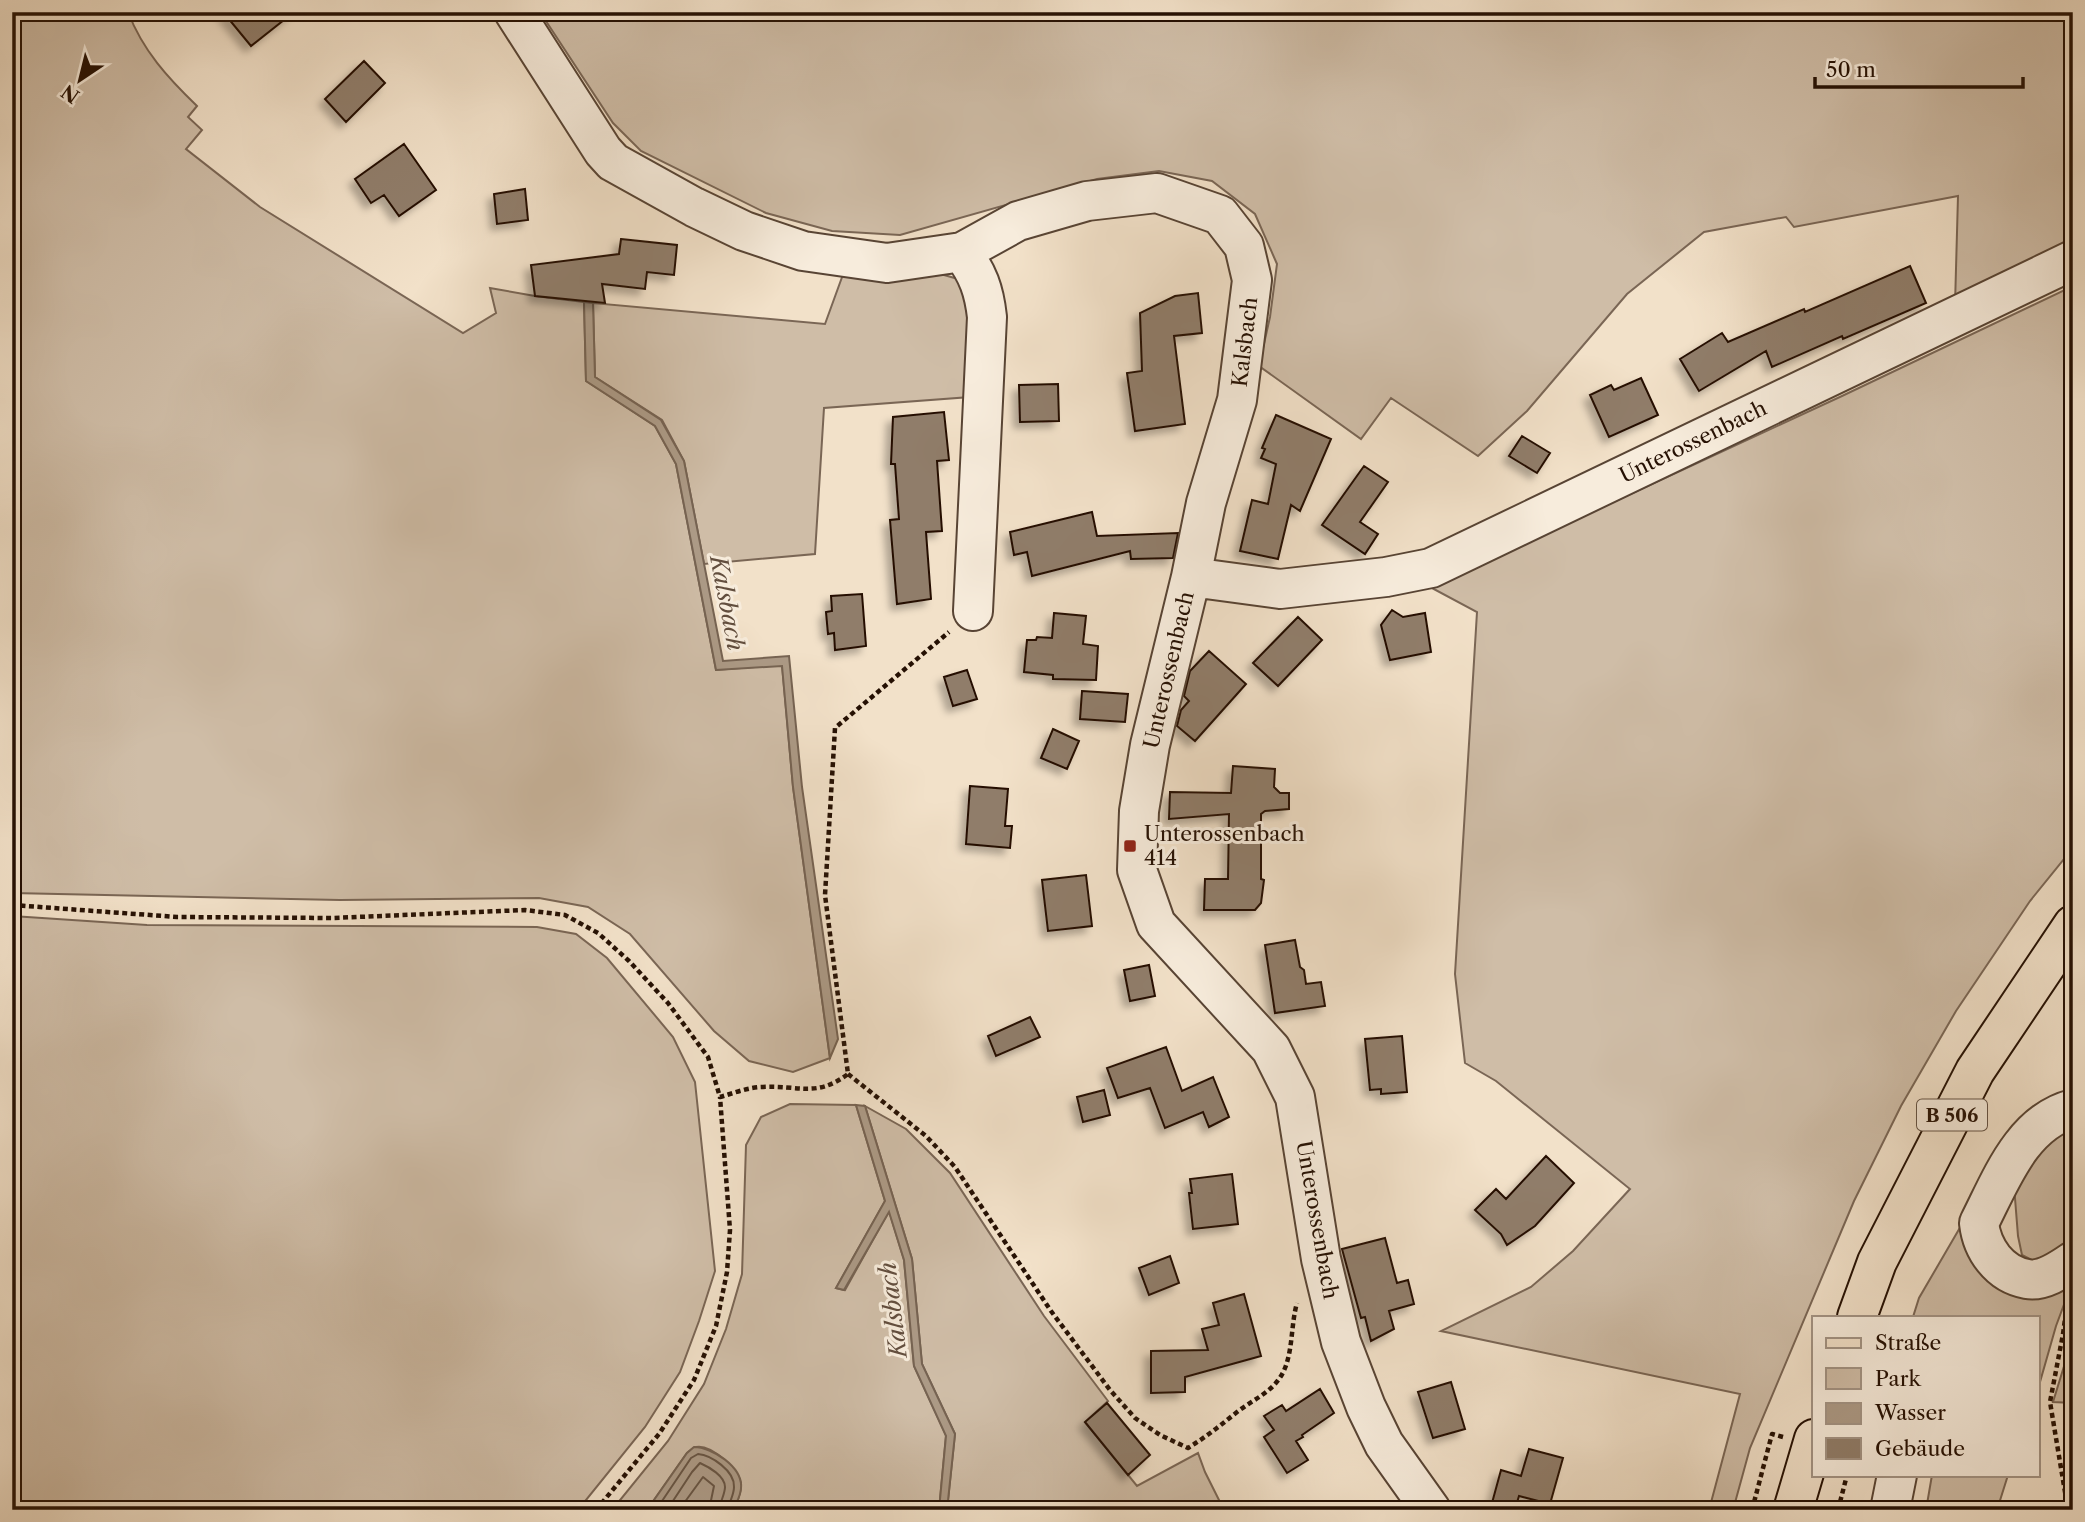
<svg xmlns="http://www.w3.org/2000/svg" width="2085" height="1522" viewBox="0 0 2085 1522" font-family="'Libre Caslon Text',serif">
  <defs>
    <filter id="shadow"><feDropShadow dx="-6" dy="6" stdDeviation="3.5" flood-color="#0004"/></filter>
  </defs>
  <rect width="100%" height="100%" fill="#f2e1c9"/>
  <filter id="stains"><feTurbulence type="fractalNoise" baseFrequency=".00286" numOctaves="4"/><feColorMatrix values="0 0 0 0 .2 0 0 0 0 .09 0 0 0 0 .02 0 0 0 .5 -.17"/></filter>
  <radialGradient id="worn" r=".72"><stop offset=".6" stop-color="#630" stop-opacity="0"/><stop offset="1" stop-color="#630" stop-opacity=".3"/></radialGradient>
  <!-- green -->
  <path fill="#cfbda7" stroke="#7a6655" stroke-width="2" d="M 12,12 L 128,12 C 143,51 168,78 197,106 L 188,117 L 202,130 L 186,149 L 260,207 L 463,333 L 496,313 L 490,288 L 535,296 L 584,302 L 586,381 L 655,426 L 676,464 L 716,670 L 782,665 L 793,787 L 830,1058 L 793,1072 L 749,1061 L 714,1031 L 630,934 L 588,907 L 539,898 L 340,900 L 12,893 Z
    M 540,12 L 2073,12 L 2073,251 L 1955,305 L 1958,196 L 1794,227 L 1786,217 L 1704,232 L 1627,294 L 1527,411 L 1478,456 L 1391,398 L 1361,439 L 1259,366 L 1270,317 L 1277,264 L 1255,214 L 1212,181 L 1159,171 L 1097,179 L 900,235 L 832,231 L 766,213 L 641,151 L 613,123 Z
    M 845,269 L 930,271 L 958,279 L 972,296 L 970,397 L 824,408 L 815,554 L 704,564 L 684,461 L 662,420 L 595,377 L 593,303 L 825,324 Z
    M 2073,286 L 2073,848 L 2030,901 L 1956,1011 L 1901,1106 L 1854,1201 L 1750,1448 L 1733,1510 L 1709,1510 L 1740,1394 L 1441,1331 L 1531,1287 L 1573,1251 L 1630,1189 L 1496,1081 L 1465,1063 L 1455,974 L 1477,612 L 1430,587 L 1842,396 Z
    M 12,916 L 147,925 L 537,927 L 576,934 L 607,958 L 673,1037 L 695,1082 L 715,1271 L 699,1321 L 680,1372 L 645,1427 L 578,1510 L 12,1510 Z
    M 790,1104 L 856,1105 L 885,1201 L 836,1288 L 845,1290 L 889,1211 L 904,1260 L 914,1366 L 946,1435 L 939,1510 L 734,1510 C 737,1502 742,1492 741,1483 C 738,1469 711,1444 696,1447 C 693,1448 689,1451 687,1453 L 647,1510 L 612,1510 L 668,1441 L 704,1384 L 726,1329 L 742,1274 L 746,1145 L 761,1117 Z
    M 865,1106 L 906,1129 L 950,1173 L 1044,1316 L 1108,1401 L 1085,1422 L 1137,1486 L 1198,1453 L 1205,1472 L 1224,1510 L 947,1510 L 955,1434 L 922,1364 L 912,1259 Z
    M 2073,1119 L 2073,1181 L 2068,1250 L 2034,1261 L 2022,1255 L 2018,1236 L 2013,1173 Z
    M 1965,1219 L 2059,1291 L 2069,1291 L 2056,1326 L 2038,1389 L 2038,1317 L 1913,1317 L 1919,1298 Z
    M 2073,1337 L 2073,1403 L 2053,1402 Z
    M 1932,1475 L 2008,1475 L 1997,1510 L 1926,1510 Z"/>
  <!-- water -->
  <path fill="#ac9a86" stroke="#766352" stroke-width="2" d="M 584,302 L 593,303 L 595,377 L 661,420 L 684,461 L 723,661 L 789,656 L 802,787 L 838,1039 L 830,1058 L 793,787 L 782,666 L 716,670 L 676,464 L 655,426 L 586,381 Z
    M 856,1105 L 865,1106 L 912,1259 L 922,1364 L 955,1434 L 947,1510 L 939,1510 L 946,1436 L 914,1366 L 904,1260 L 889,1212 L 844,1290 L 836,1288 L 885,1201 Z
    M 694,1447 C 712,1447 743,1467 741,1488 C 741,1495 736,1503 734,1510 L 647,1510 L 687,1453 Z"/>
  <g fill="none" stroke-linecap="round" stroke-linejoin="round">
    <!-- shore -->
    <path stroke="#685544" stroke-width="2" d="M 656,1510 L 691,1458 L 698,1454 C 711,1455 735,1471 734,1487 C 734,1495 729,1502 728,1510
      M 667,1510 L 692,1472 L 700,1463 C 709,1467 725,1476 725,1487 C 725,1494 720,1502 719,1510
      M 679,1510 L 703,1477 L 714,1486 L 709,1510"/>
  </g>
  <!-- building -->
  <path fill="#907d6a" stroke="#251003" stroke-width="2" filter="url(#shadow)" d="M 223,12 L 294,12 L 251,46 Z
    M 364,61 L 385,83 L 346,122 L 325,99 Z
    M 404,144 L 436,190 L 399,216 L 384,195 L 371,203 L 355,179 Z
    M 525,189 L 528,220 L 497,224 L 494,194 Z
    M 621,239 L 677,245 L 674,275 L 647,272 L 645,289 L 602,284 L 605,303 L 535,296 L 531,265 L 619,254 Z
    M 1910,266 L 1926,303 L 1843,339 L 1842,336 L 1772,367 L 1766,351 L 1699,391 L 1680,359 L 1722,333 L 1728,342 L 1804,309 L 1805,312 Z
    M 1198,293 L 1202,333 L 1174,336 L 1185,424 L 1135,431 L 1127,373 L 1142,371 L 1140,313 L 1175,296 Z
    M 1641,378 L 1658,415 L 1609,437 L 1590,395 L 1611,385 L 1614,390 Z
    M 1058,384 L 1059,421 L 1020,422 L 1019,385 Z
    M 944,412 L 949,460 L 937,461 L 942,531 L 926,532 L 931,599 L 897,604 L 890,520 L 899,519 L 895,464 L 891,464 L 893,417 Z
    M 1276,415 L 1331,439 L 1300,511 L 1291,505 L 1278,559 L 1240,551 L 1252,500 L 1268,504 L 1276,464 L 1261,458 L 1265,449 L 1262,448 Z
    M 1522,436 L 1550,453 L 1537,473 L 1509,456 Z
    M 1364,466 L 1388,482 L 1360,522 L 1378,534 L 1365,554 L 1322,525 Z
    M 1092,512 L 1097,536 L 1178,533 L 1173,558 L 1131,559 L 1130,551 L 1032,576 L 1027,552 L 1014,555 L 1010,532 Z
    M 862,594 L 866,646 L 835,650 L 834,633 L 828,634 L 826,612 L 832,611 L 831,596 Z
    M 1392,610 L 1403,617 L 1425,613 L 1431,652 L 1390,660 L 1381,625 Z
    M 1054,613 L 1086,616 L 1083,644 L 1098,646 L 1096,680 L 1053,679 L 1053,675 L 1024,672 L 1027,640 L 1036,640 L 1037,637 L 1052,638 Z
    M 1298,617 L 1322,640 L 1278,686 L 1253,663 Z
    M 1209,651 L 1246,684 L 1195,741 L 1177,726 L 1181,710 L 1189,701 L 1184,696 L 1190,671 Z
    M 967,670 L 977,699 L 953,706 L 944,677 Z
    M 1082,691 L 1128,694 L 1125,722 L 1080,719 Z
    M 1053,729 L 1079,741 L 1067,769 L 1041,758 Z
    M 1233,766 L 1275,769 L 1274,787 L 1280,793 L 1289,793 L 1289,809 L 1265,811 L 1261,814 L 1261,879 L 1264,880 L 1261,903 L 1255,910 L 1204,910 L 1205,879 L 1228,879 L 1229,814 L 1169,819 L 1170,792 L 1231,793 Z
    M 970,786 L 1008,789 L 1005,826 L 1012,826 L 1010,848 L 966,844 Z
    M 1086,875 L 1092,926 L 1048,931 L 1042,880 Z
    M 1295,940 L 1300,967 L 1304,970 L 1306,984 L 1321,982 L 1325,1006 L 1275,1013 L 1265,945 Z
    M 1149,965 L 1155,996 L 1130,1001 L 1124,970 Z
    M 1030,1017 L 1040,1037 L 996,1056 L 988,1036 Z
    M 1402,1036 L 1407,1092 L 1381,1094 L 1381,1089 L 1370,1090 L 1365,1039 Z
    M 1166,1047 L 1182,1091 L 1213,1077 L 1229,1117 L 1209,1127 L 1203,1112 L 1165,1128 L 1150,1088 L 1118,1098 L 1107,1068 Z
    M 1104,1090 L 1110,1115 L 1083,1122 L 1077,1097 Z
    M 1546,1156 L 1574,1183 L 1535,1226 L 1507,1245 L 1501,1234 L 1475,1210 L 1496,1189 L 1506,1199 Z
    M 1232,1174 L 1238,1224 L 1193,1229 L 1189,1193 L 1192,1193 L 1190,1179 Z
    M 1385,1238 L 1397,1283 L 1408,1280 L 1414,1304 L 1389,1311 L 1394,1329 L 1371,1341 L 1365,1317 L 1361,1318 L 1342,1249 Z
    M 1170,1256 L 1179,1283 L 1149,1295 L 1139,1268 Z
    M 1244,1294 L 1261,1356 L 1185,1377 L 1185,1392 L 1151,1393 L 1151,1351 L 1208,1350 L 1202,1329 L 1219,1325 L 1213,1303 Z
    M 1451,1382 L 1465,1429 L 1433,1438 L 1418,1392 Z
    M 1320,1389 L 1334,1413 L 1302,1435 L 1303,1437 L 1296,1441 L 1308,1460 L 1287,1473 L 1264,1437 L 1274,1430 L 1264,1416 L 1282,1405 L 1286,1411 Z
    M 1107,1403 L 1150,1455 L 1128,1475 L 1085,1422 Z
    M 1529,1449 L 1563,1458 L 1550,1504 L 1519,1496 L 1515,1509 L 1492,1503 L 1501,1470 L 1521,1476 Z"/>
  <g fill="none" stroke-linecap="round" stroke-linejoin="round">
    <!-- minor casing -->
    <g stroke="#584434" stroke-width="42">
      <path id="minor" d="M 514,12 L 603,151 L 613,162 L 694,207 L 744,231 L 803,251 L 887,263 L 962,252 L 1018,221 L 1087,201 L 1157,193 L 1220,215 L 1244,246 L 1252,280 L 1237,400 L 1206,503 L 1191,577 L 1150,745 L 1139,811 L 1137,870 L 1156,924 L 1271,1049 L 1295,1097 L 1321,1259 L 1341,1342 L 1366,1407 L 1384,1444 L 1431,1510
        M 962,252 C 978,274 984,290 987,317 L 973,611
        M 1191,577 L 1280,589 L 1386,577 L 1431,568 L 2073,260
        M 2073,1109 C 2022,1122 2001,1180 1979,1223 C 1982,1249 1999,1274 2027,1279 C 2043,1282 2060,1270 2073,1261
        M 1890,1510 L 1897,1475"/>
    </g>
    <!-- major casing -->
    <g stroke="#251003" stroke-width="42">
      <path id="major" d="M 1857,1317 L 1877,1262 L 1975,1071 L 2073,925
        M 1793,1510 L 1814,1439"/>
    </g>
    <!-- path -->
    <path stroke="#251003" stroke-width="4.5" stroke-dasharray="5 3.5" stroke-linecap="butt" d="M 12,905 L 177,917 L 332,918 L 525,910 L 565,915 L 598,933 L 629,961 L 668,1003 L 708,1057 L 720,1097 C 734,1093 749,1087 763,1087 C 799,1085 816,1098 848,1074 L 825,895 L 835,728 L 949,632
      M 848,1074 L 926,1136 L 955,1167 L 1051,1311 L 1110,1390 L 1135,1418 L 1160,1435 L 1188,1448 C 1206,1437 1221,1425 1237,1412 C 1255,1398 1276,1391 1285,1368 C 1293,1348 1291,1324 1297,1303
      M 2067,1304 L 2063,1334 L 2050,1402 L 2068,1510
      M 596,1510 L 659,1434 L 694,1380 L 716,1326 L 727,1272 L 730,1230 L 720,1097
      M 1752,1510 L 1772,1434 L 1783,1437
      M 1838,1510 L 1847,1475"/>
    <!-- minor -->
    <use href="#minor" stroke="#f7ecdc" stroke-width="38"/>
    <!-- major -->
    <use href="#major" stroke="#f2e1c9" stroke-width="38"/>
  </g>
  <!-- markers -->
  <rect fill="#8f2418" stroke="#f7ecdc" stroke-width="2.5" x="1123" y="839" width="14" height="14" rx="3.5"/>
  <g text-anchor="middle" stroke-width="6" stroke-linejoin="round" paint-order="stroke">
    <!-- shield labels -->
    <rect fill="#f7ecdc" stroke="#645244" stroke-width="2" x="1917" y="1099.5" width="70" height="31" rx="5"/>
    <g font-size="19" font-weight="bold" fill="#251003">
      <text x="1952" y="1122">B 506</text>
    </g>
    <!-- street labels -->
    <g font-size="21" fill="#251003" stroke="#f7ecdc">
      <text transform="translate(1245 342) rotate(-83)" y="7">Kalsbach</text>
      <text transform="translate(1693 442) rotate(-26)" y="7">Unterossenbach</text>
      <text transform="translate(1169 670) rotate(-77)" y="7">Unterossenbach</text>
      <text transform="translate(1317 1220) rotate(80)" y="7">Unterossenbach</text>
    </g>
    <!-- poi labels -->
    <g font-size="21" fill="#251003" stroke="#f7ecdc" text-anchor="start">
      <text x="1144" y="841">Unterossenbach<tspan x="1144" dy="24">414</tspan></text>
    </g>
    <!-- water labels -->
    <g font-size="23" font-style="italic" fill="#624e3e" stroke="#f7ecdc">
      <text transform="translate(727 603) rotate(79)" y="8">Kalsbach</text>
      <text transform="translate(893 1310) rotate(-97)" y="8">Kalsbach</text>
    </g>
  </g>
  <!-- margin -->
  <rect width="2085" height="1522" fill="none" stroke="#f2e1c9" stroke-width="42"/>
  <rect x="14" y="14" width="2057" height="1494" fill="none" stroke="#251003" stroke-width="3.5"/>
  <rect x="21" y="21" width="2043" height="1480" fill="none" stroke="#251003" stroke-width="2"/>
  <!-- legend -->
  <rect x="1812" y="1316" width="228" height="161" fill="#f7ecdc" stroke="#a39485" stroke-width="2"/>
  <rect x="1826" y="1338" width="35" height="10" fill="#f2e1c9" stroke="#a39485" stroke-width="2"/>
  <text x="1875" y="1350" font-size="21" fill="#251003">Straße</text>
  <rect x="1826" y="1368" width="35" height="21" fill="#cfbda7" stroke="#a39485" stroke-width="2"/>
  <text x="1875" y="1386" font-size="21" fill="#251003">Park</text>
  <rect x="1826" y="1403" width="35" height="21" fill="#ac9a86" stroke="#a39485" stroke-width="2"/>
  <text x="1875" y="1420" font-size="21" fill="#251003">Wasser</text>
  <rect x="1826" y="1438" width="35" height="21" fill="#907d6a" stroke="#a39485" stroke-width="2"/>
  <text x="1875" y="1456" font-size="21" fill="#251003">Gebäude</text>
  <!-- north arrow -->
  <g transform="translate(80 80) rotate(215)" stroke="#f7ecdc" stroke-width="5" paint-order="stroke">
  <path d="M0-5L12 26L0 18L-12 26Z" fill="#251003"/>
  <text y="-10" font-size="19" font-weight="bold" text-anchor="middle" fill="#251003">N</text>
  </g>
  <!-- scale -->
  <path d="M1815 77v10h208v-10" fill="none" stroke="#251003" stroke-width="3.5"/>
  <text x="1826" y="77" font-size="21" fill="#251003" stroke="#f7ecdc" stroke-width="5" paint-order="stroke">50 m</text>
  <rect width="100%" height="100%" filter="url(#stains)"/>
  <rect width="100%" height="100%" fill="url(#worn)"/>
</svg>
